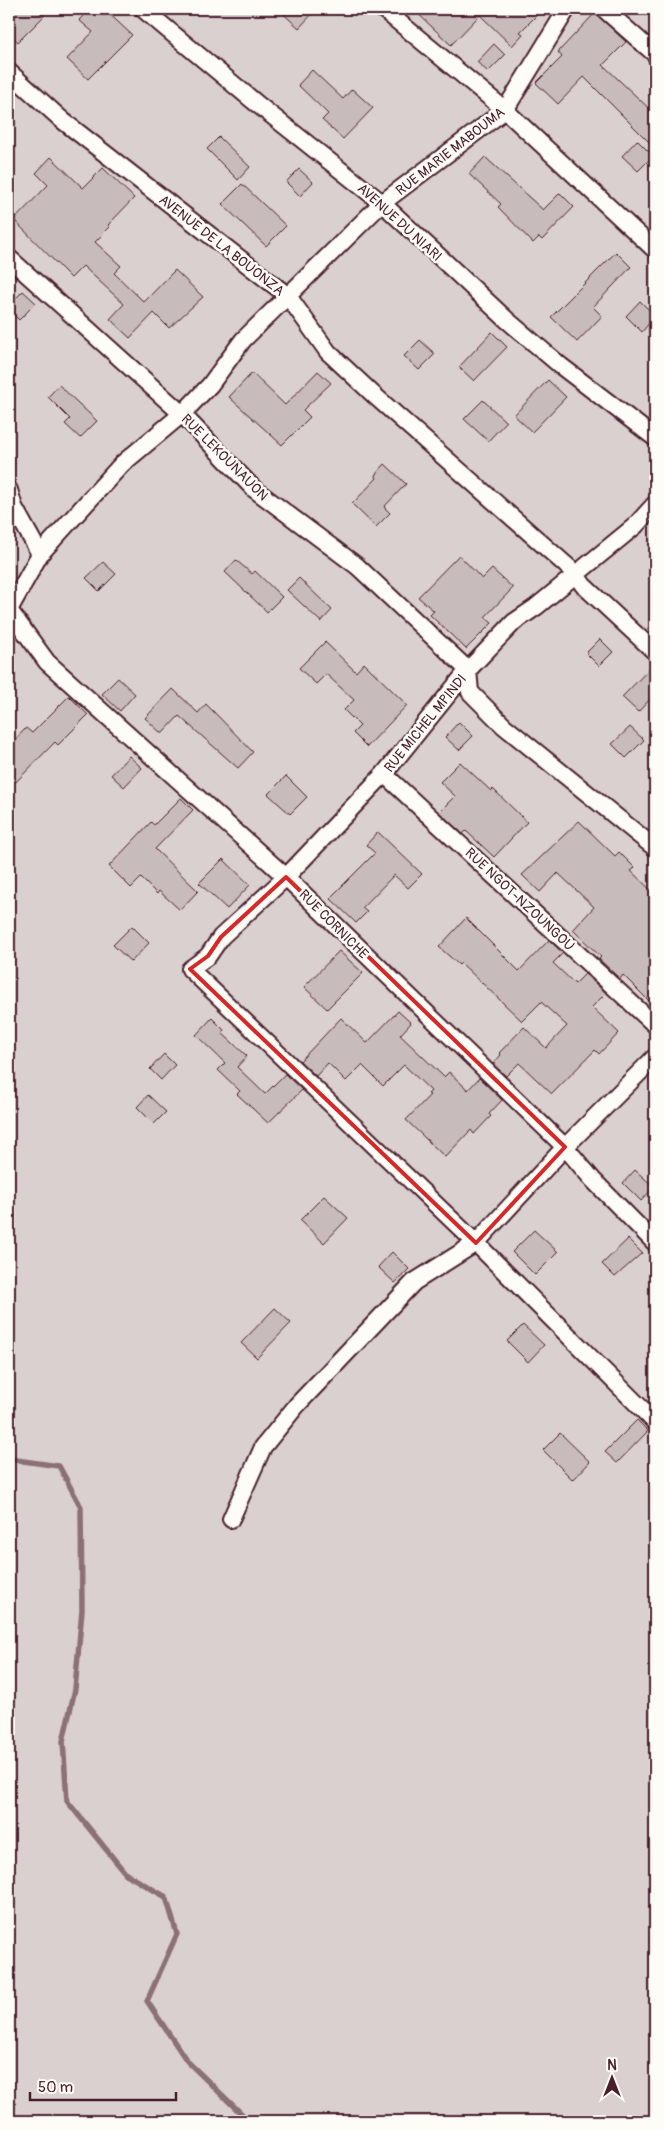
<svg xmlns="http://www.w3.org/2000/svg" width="664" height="2130" viewBox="0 0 664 2130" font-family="Pangolin,sans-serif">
  <rect width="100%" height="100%" fill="#f2efeb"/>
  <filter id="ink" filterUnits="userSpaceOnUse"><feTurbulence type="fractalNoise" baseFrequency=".02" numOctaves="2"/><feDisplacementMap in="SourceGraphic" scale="10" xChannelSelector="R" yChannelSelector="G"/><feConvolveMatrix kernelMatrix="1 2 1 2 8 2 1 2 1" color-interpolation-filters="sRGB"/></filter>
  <g filter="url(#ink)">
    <!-- green -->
    <path fill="#d9d0cf" stroke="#92787d" d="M 9,9 L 655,9 L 655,2121 L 9,2121 Z"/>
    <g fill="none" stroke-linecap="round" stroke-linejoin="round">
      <!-- stream -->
      <path stroke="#8b6f75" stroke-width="5.5" d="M 9,1459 L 59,1466 L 81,1507 L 82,1610 L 75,1689 L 63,1741 L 67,1801 L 126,1874 L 166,1897 L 177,1934 L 147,2001 L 187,2061 L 249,2121"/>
    </g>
    <!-- building -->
    <path fill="#c8bbbb" stroke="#4a1f2b" d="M 9,9 L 36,9 L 44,16 L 18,42 L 9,33 Z
      M 90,9 L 104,9 L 132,35 L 88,79 L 67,59 L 93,32 L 79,20 Z
      M 278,9 L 317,9 L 299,28 Z
      M 413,9 L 543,9 L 520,32 L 523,34 L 512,46 L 480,15 L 451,45 Z
      M 595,13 L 626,42 L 603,65 L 655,114 L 655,148 L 584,77 L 558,104 L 536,83 L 562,57 L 558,52 Z
      M 494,44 L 505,55 L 488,72 L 477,62 Z
      M 312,70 L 343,99 L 352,89 L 373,108 L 343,139 L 322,120 L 328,114 L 298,85 Z
      M 219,137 L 250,167 L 238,180 L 207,149 Z
      M 637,140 L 653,156 L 638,171 L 622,156 Z
      M 51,157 L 83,188 L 103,168 L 134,198 L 108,225 L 110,227 L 95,242 L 121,266 L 114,273 L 144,302 L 175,270 L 203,297 L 169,328 L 154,313 L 130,338 L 110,319 L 124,304 L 83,266 L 71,278 L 14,220 L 48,185 L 36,173 Z
      M 485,157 L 543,210 L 560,193 L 574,207 L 542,240 L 539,237 L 533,243 L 498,207 L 501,204 L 469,174 Z
      M 299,169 L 313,182 L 300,196 L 286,182 Z
      M 242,184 L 286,226 L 266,246 L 222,204 Z
      M 616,252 L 631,267 L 593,307 L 602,316 L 577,342 L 551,317 Z
      M 23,291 L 36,303 L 19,320 L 9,310 L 9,305 Z
      M 640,301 L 655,316 L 642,332 L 626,316 Z
      M 492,332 L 507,347 L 474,381 L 459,367 Z
      M 420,340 L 435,354 L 419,370 L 404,356 Z
      M 318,371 L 331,383 L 303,410 L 310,417 L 282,445 L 229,397 L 252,373 L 285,405 Z
      M 548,380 L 566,397 L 532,432 L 514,415 Z
      M 59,385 L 97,421 L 80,438 L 65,424 L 70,419 L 48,397 Z
      M 483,400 L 506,422 L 488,441 L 464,419 Z
      M 385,464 L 406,484 L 384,507 L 390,513 L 376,527 L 352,504 L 377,478 L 375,475 Z
      M 459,555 L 482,579 L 492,569 L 513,588 L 485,617 L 492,623 L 466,649 L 430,615 L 434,611 L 418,597 Z
      M 236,560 L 252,574 L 255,571 L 282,597 L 267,612 L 225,572 Z
      M 103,562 L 116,574 L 99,591 L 86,578 Z
      M 299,578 L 332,610 L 321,622 L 287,590 Z
      M 600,639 L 613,652 L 599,666 L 586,653 Z
      M 325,642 L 356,672 L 364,663 L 407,705 L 367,747 L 353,733 L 360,726 L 344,710 L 354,700 L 326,674 L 316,684 L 299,668 Z
      M 655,663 L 655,694 L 638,712 L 622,697 Z
      M 118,678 L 135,694 L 120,711 L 102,694 Z
      M 173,689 L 198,713 L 206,704 L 253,752 L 238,768 L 179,716 L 162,734 L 145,718 Z
      M 69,696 L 88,715 L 58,745 L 55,742 L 9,789 L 9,746 L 26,728 L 32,733 Z
      M 459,722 L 473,736 L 459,750 L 445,737 Z
      M 630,727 L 644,740 L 626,758 L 612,744 Z
      M 129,756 L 142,768 L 124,787 L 111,775 Z
      M 460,762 L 491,791 L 493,789 L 527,822 L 494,857 L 466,831 L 463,834 L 439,812 L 455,796 L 440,782 Z
      M 286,776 L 307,797 L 290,814 L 268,794 Z
      M 181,798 L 193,810 L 155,849 L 198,891 L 180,910 L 159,891 L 157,894 L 141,878 L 131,888 L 109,866 L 151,822 L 154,825 Z
      M 579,821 L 615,856 L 619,852 L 635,868 L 631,871 L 655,894 L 655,1007 L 623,975 L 620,979 L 599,959 L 601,957 L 573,930 L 594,907 L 558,873 L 540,892 L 522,875 Z
      M 378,832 L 422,874 L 408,888 L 394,875 L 362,908 L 367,912 L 356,923 L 330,898 L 375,853 L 366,845 Z
      M 223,859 L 250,885 L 227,909 L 199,883 Z
      M 466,918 L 519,971 L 549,940 L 563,953 L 553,963 L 575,984 L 585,974 L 606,993 L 592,1007 L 619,1033 L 599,1054 L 595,1050 L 552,1094 L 519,1063 L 506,1076 L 493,1064 L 501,1055 L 499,1053 L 524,1027 L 546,1048 L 567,1026 L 541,1002 L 522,1021 L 461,963 L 459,965 L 439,947 Z
      M 132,926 L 149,943 L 131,962 L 113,945 Z
      M 339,951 L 363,973 L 327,1009 L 304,987 Z
      M 398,1011 L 411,1023 L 400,1035 L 444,1077 L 449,1072 L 468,1090 L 479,1078 L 502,1100 L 489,1114 L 491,1116 L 474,1134 L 471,1130 L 445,1157 L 406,1120 L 430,1095 L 428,1094 L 431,1091 L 404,1065 L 383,1086 L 362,1065 L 346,1081 L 328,1063 L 316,1076 L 300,1061 L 341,1018 L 367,1043 Z
      M 212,1018 L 224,1030 L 222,1033 L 247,1056 L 237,1067 L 265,1094 L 285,1074 L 302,1090 L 268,1123 L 237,1094 L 240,1091 L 218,1070 L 225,1063 L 196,1035 Z
      M 164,1054 L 175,1065 L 161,1080 L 150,1069 Z
      M 148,1095 L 166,1112 L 154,1124 L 137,1107 Z
      M 635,1170 L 654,1187 L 641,1201 L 623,1183 Z
      M 324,1196 L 348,1218 L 324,1243 L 300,1220 Z
      M 534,1230 L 558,1252 L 535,1275 L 512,1252 Z
      M 628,1239 L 642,1253 L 615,1277 L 602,1264 Z
      M 392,1252 L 409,1269 L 395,1283 L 378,1267 Z
      M 275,1308 L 291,1323 L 257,1358 L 241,1343 Z
      M 523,1325 L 544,1345 L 528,1362 L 507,1341 Z
      M 637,1420 L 648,1431 L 617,1463 L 605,1452 Z
      M 560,1433 L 590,1462 L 573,1480 L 543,1450 Z"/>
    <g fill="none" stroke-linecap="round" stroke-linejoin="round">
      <!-- minor casing -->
      <g stroke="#4a1f2b" stroke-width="20">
        <path id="minor" d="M 143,9 L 256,103 L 382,203 L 507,320 L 561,366 L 655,438
          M 383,9 L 505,110 L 655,250
          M 604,9 L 655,54
          M 9,72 L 62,120 L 288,296 L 328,352 L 375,396 L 575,573 L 583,585 L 655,652
          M 9,258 L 182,414 L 254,489 L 357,566 L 468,670 L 470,692 L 504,726 L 655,848
          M 9,490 L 14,507 L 40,554
          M 655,504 L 635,526 L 536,607 L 514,622 L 468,670 L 384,774 L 286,877 L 221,937 L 208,956 L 190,969 L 476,1243 L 655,1422
          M 9,610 L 47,662 L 286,877 L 565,1147 L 593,1180 L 655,1243
          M 9,610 L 40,554 L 122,464 L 182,414 L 210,385 L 243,340 L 382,203 L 505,110 L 567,9
          M 384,774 L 655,1025
          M 231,1519 L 263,1447 L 297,1405 L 414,1282 L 476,1243 L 565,1147 L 655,1057"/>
      </g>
      <!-- minor -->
      <use href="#minor" stroke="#fdfcf7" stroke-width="16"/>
    </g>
  </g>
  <!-- marked area -->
  <path fill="none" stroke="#d62828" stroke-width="4" stroke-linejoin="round" d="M 286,877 L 565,1147 L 476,1243 L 190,969 L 208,956 L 221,937 Z"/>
  <g text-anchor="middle" stroke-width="5" stroke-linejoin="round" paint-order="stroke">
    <!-- street labels -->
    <g font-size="14" fill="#4a1f2b" stroke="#fdfcf7">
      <text transform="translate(450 151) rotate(-38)" y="5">RUE MARIE MABOUMA</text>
      <text transform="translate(400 222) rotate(42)" y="5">AVENUE DU NIARI</text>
      <text transform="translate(222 245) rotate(38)" y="5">AVENUE DE LA BOUONZA</text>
      <text transform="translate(225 457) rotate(45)" y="5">RUE LEKOUNAUON</text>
      <text transform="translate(425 723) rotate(-51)" y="5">RUE MICHEL MPINDI</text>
      <text transform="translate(520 899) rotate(43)" y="5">RUE NGOT-NZOUNGOU</text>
      <text transform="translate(334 924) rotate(45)" y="5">RUE CORNICHE</text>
    </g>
  </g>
  <!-- margin -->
  <rect width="664" height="2130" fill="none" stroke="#fdfcf7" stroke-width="30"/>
  <rect x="15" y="15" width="634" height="2100" fill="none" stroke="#4a1f2b" stroke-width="2" filter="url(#ink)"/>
  <!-- north arrow -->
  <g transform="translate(612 2078)" stroke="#fdfcf7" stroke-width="4" paint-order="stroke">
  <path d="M0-4L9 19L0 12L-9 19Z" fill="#4a1f2b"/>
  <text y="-8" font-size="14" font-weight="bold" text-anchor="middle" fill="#4a1f2b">N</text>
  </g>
  <!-- scale -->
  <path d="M30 2092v8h146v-8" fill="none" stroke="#4a1f2b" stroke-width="2.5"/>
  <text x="38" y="2092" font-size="15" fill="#4a1f2b" stroke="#fdfcf7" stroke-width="4" paint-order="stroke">50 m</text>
</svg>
